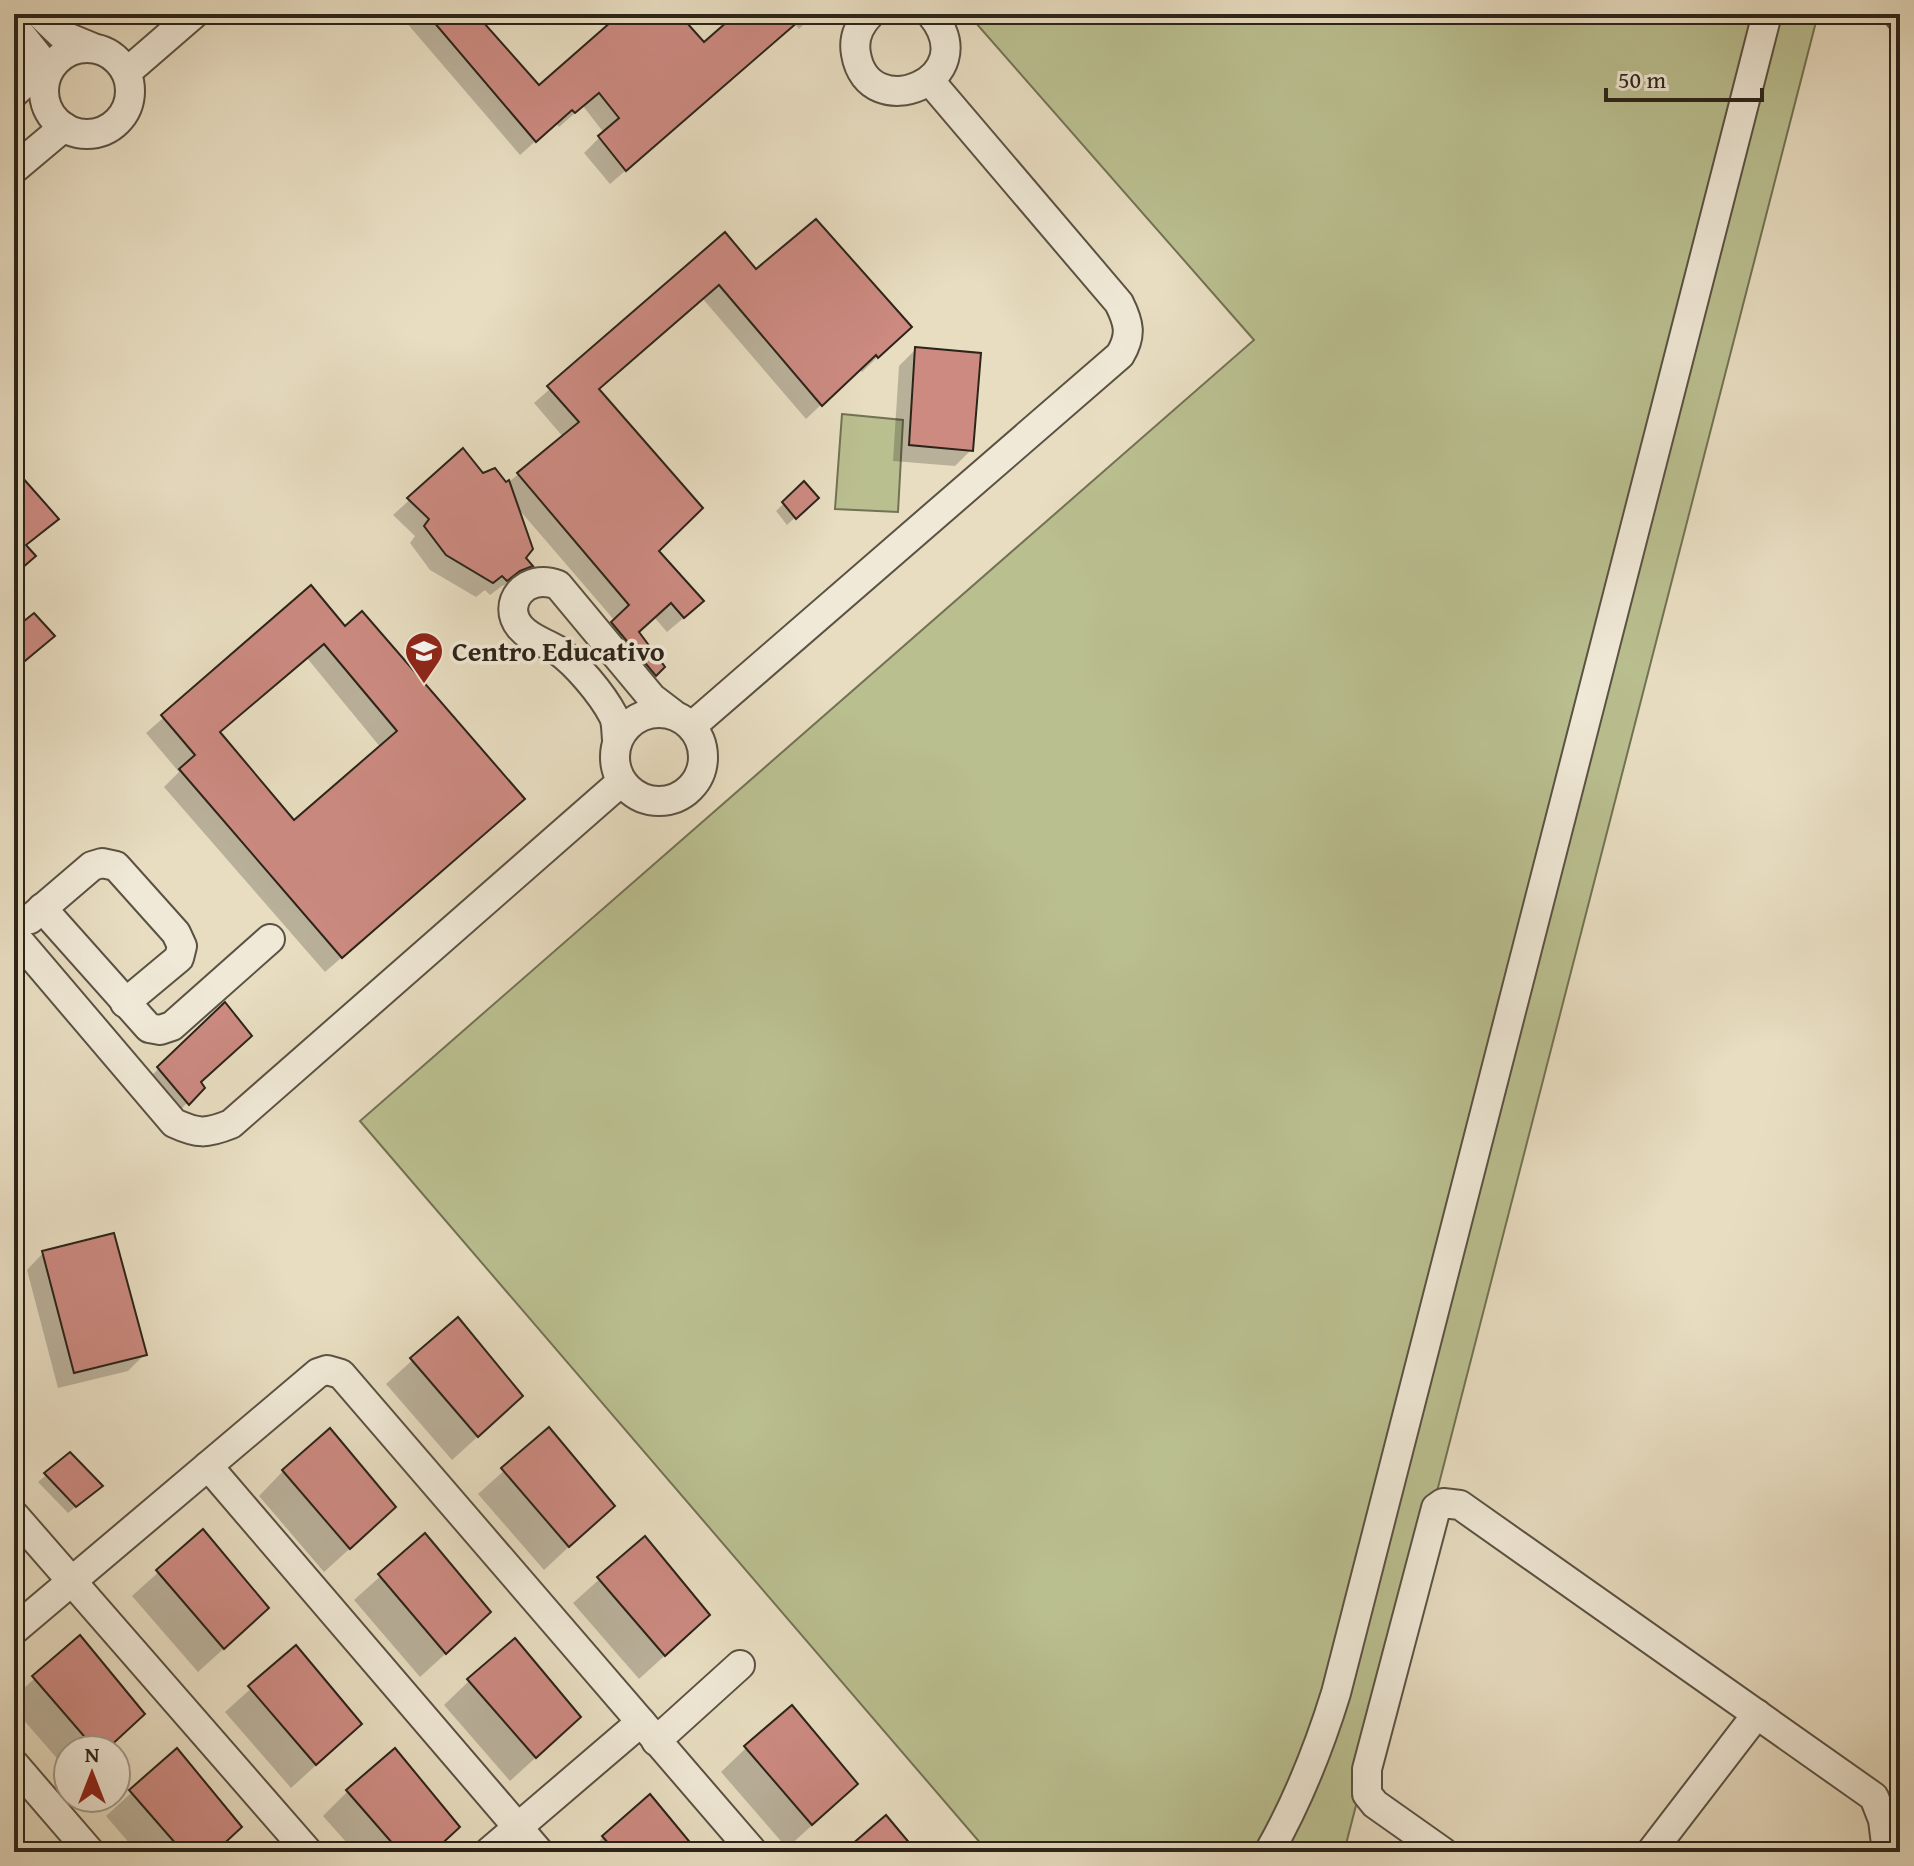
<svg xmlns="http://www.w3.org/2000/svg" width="1914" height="1866" font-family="'Gentium Book Plus',serif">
<rect width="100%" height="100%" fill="#e8ddc1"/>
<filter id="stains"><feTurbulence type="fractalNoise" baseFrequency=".0025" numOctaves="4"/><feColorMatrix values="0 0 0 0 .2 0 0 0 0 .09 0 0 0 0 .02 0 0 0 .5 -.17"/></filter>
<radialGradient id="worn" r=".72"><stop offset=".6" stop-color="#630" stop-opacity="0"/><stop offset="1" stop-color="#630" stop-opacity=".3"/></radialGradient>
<g fill="#babf90" stroke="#727254" stroke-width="2">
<polygon points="968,14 1818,14 1344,1852 988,1852 360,1121 1254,340"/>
<polygon points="842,414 903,420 898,512 835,509"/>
</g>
<g fill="#0003" fill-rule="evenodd">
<polygon points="399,14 474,14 539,88 623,14 677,14 704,45 739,14 815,14 799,29 796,25 771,45 610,184 584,153 604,133 583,106 559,127 556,123 520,155"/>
<polygon points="725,235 756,272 909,327 862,372 859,369 806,419 703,299 597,390 656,551 686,616 667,632 654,617 637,632 663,666 639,690 597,639 615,621 516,506 524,558 531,566 516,581 502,586 490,595 485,590 476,597 430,570 410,543 415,536 393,515 463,451 482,475 505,485 564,438 534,403"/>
<polygon points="916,349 971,450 955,466 893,461 899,366"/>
<polygon points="804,484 816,498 787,525 776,511"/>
<path d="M311 588 506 815 325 972 164 787 179 772 146 733ZM307 658 381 748 294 823 218 733Z"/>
<polygon points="225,1005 198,1083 203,1087 180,1110 151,1076"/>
<polygon points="43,1253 144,1355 128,1371 58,1388 27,1270"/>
<polygon points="457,1320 496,1420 452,1460 386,1384"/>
<polygon points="549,1430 587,1530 544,1570 478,1494"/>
<polygon points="70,1455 93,1493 68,1513 38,1482"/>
<polygon points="283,1471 368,1532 324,1572 259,1496"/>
<polygon points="203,1532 242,1632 198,1672 132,1596"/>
<polygon points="425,1536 464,1637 420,1677 354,1600"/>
<polygon points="644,1539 683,1639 639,1679 573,1603"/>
<polygon points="80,1638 106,1750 68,1750 68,1771 14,1709 14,1697"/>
<polygon points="296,1648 335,1748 291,1788 225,1712"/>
<polygon points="469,1681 554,1741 510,1781 444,1705"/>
<polygon points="746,1748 831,1808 787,1848 721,1772"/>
<polygon points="177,1751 215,1852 137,1852 106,1816"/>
<polygon points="348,1791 432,1852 355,1852 323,1816"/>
<polygon points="603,1837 696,1852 589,1852"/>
</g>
<g fill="#cc8a81" stroke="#2b2419" stroke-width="2" fill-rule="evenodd">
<polygon points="427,14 476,14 539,85 620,14 679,14 704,42 736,14 807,14 626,171 598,136 619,118 599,93 575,113 572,110 536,142"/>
<polygon points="816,219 912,327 878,358 876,355 822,406 719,285 599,389 703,508 659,551 704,601 684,618 671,603 639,632 665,667 656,676 611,622 629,605 517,473 579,422 547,386 725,232 756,269"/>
<polygon points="915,347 981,353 973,451 909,445"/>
<polygon points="463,448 483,473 495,468 506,482 509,480 533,549 526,558 533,566 520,571 507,581 502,576 493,583 446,555 424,526 429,519 407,498"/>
<polygon points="14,468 59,519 26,545 36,556 14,575"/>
<polygon points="804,481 819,498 796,519 782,502"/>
<path d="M311 585 345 626 362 611 525 799 342 958 179 769 195 755 161 715ZM324 644 397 731 294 820 220 732Z"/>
<polygon points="34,613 55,636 14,670 14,629"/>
<polygon points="225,1002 252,1036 201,1082 205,1088 189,1105 157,1067"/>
<polygon points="114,1233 147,1355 74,1373 42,1251"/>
<polygon points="458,1317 523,1396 478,1437 410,1358"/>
<polygon points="549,1427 615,1506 569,1547 501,1468"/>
<polygon points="330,1428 396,1507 350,1549 282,1470"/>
<polygon points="70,1452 103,1486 76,1507 44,1473"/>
<polygon points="203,1529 269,1608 224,1649 156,1570"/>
<polygon points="425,1533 491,1612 446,1654 378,1574"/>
<polygon points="645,1536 710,1615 665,1656 597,1577"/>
<polygon points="80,1635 145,1714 106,1750 96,1750 32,1676"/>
<polygon points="515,1638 581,1717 536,1758 467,1679"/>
<polygon points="296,1645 362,1724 316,1765 248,1686"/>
<polygon points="792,1705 858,1784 812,1825 744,1746"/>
<polygon points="177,1748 242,1827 215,1852 183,1852 129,1790"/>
<polygon points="395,1748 460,1827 433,1852 400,1852 346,1790"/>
<polygon points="650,1794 698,1852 616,1852 602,1836"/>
<polygon points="886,1815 917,1852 843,1852"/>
</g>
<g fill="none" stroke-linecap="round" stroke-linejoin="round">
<defs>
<g id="minor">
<polyline points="40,14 62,35 91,47"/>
<path d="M870 14C859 25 853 38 856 54 868 127 986 80 931 14"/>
<polyline points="1898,14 1900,17"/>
<polyline points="14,26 38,56 44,87"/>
<circle cx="87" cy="91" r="43"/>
<polyline points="127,72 194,14"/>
<polyline points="14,93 42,67"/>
<polyline points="14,169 64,127"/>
<circle cx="659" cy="757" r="44"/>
<path d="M692 726 1120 355C1132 335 1129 323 1119 303L930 81"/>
<path d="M617 739C616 732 617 722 613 715 602 694 576 663 557 650 544 642 530 639 520 627 501 604 525 572 558 585L652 698 673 714"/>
<polyline points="42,908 149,1028 160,1030 172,1026 270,939"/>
<polyline points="30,919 92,866 102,863 116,866 176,933 182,946 179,958 125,1003"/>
<path d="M14 935 174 1123C198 1134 206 1134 231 1124L621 782"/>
<polyline points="208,1466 539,1852"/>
<polyline points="14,1515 308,1852"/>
<polyline points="14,1630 318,1373 327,1370 341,1374 753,1852"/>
<polyline points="656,1741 740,1665"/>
<polyline points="14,1764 90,1852"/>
<polyline points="489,1852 641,1722"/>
<path d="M1269 1852C1298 1801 1319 1748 1336 1693L1767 14"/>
<polyline points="1443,1852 1375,1804 1367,1794 1367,1769 1436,1508 1443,1503 1460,1505 1874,1797 1883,1820 1887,1852"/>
<polyline points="1651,1852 1757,1714"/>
</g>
</defs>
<use href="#minor" stroke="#5a5243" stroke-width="32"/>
<use href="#minor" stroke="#f0e9d7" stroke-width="28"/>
</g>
<defs>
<symbol id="university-pin" viewBox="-11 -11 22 30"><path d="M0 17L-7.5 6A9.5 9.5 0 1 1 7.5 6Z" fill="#8f2418" stroke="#f0e9d7"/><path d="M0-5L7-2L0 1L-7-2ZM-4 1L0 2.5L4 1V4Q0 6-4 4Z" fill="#fff"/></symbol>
</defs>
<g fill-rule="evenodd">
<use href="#university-pin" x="402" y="629" width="44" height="60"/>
</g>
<g text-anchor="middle" stroke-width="7" stroke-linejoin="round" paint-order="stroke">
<g font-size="28" font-weight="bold" fill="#2b2419" stroke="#f0e9d7" text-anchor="start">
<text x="452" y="661">Centro Educativo</text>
</g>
</g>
<rect width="1914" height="1866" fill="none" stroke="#e8ddc1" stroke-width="48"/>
<rect x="16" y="16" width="1882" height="1834" fill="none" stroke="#2b2419" stroke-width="4"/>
<rect x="24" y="24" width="1866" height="1818" fill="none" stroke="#2b2419" stroke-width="2"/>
<g transform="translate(92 1774)"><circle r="38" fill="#f0e9d7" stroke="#a19a8b" stroke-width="2"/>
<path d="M0-6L14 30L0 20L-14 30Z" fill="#8f2418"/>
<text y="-12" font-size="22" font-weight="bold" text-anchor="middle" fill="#2b2419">N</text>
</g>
<path d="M1606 88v12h156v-12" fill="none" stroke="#2b2419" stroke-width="4"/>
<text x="1618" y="88" font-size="24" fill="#2b2419" stroke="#f0e9d7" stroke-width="6" paint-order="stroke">50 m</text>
<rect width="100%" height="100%" filter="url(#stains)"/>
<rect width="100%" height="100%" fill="url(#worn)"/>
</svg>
